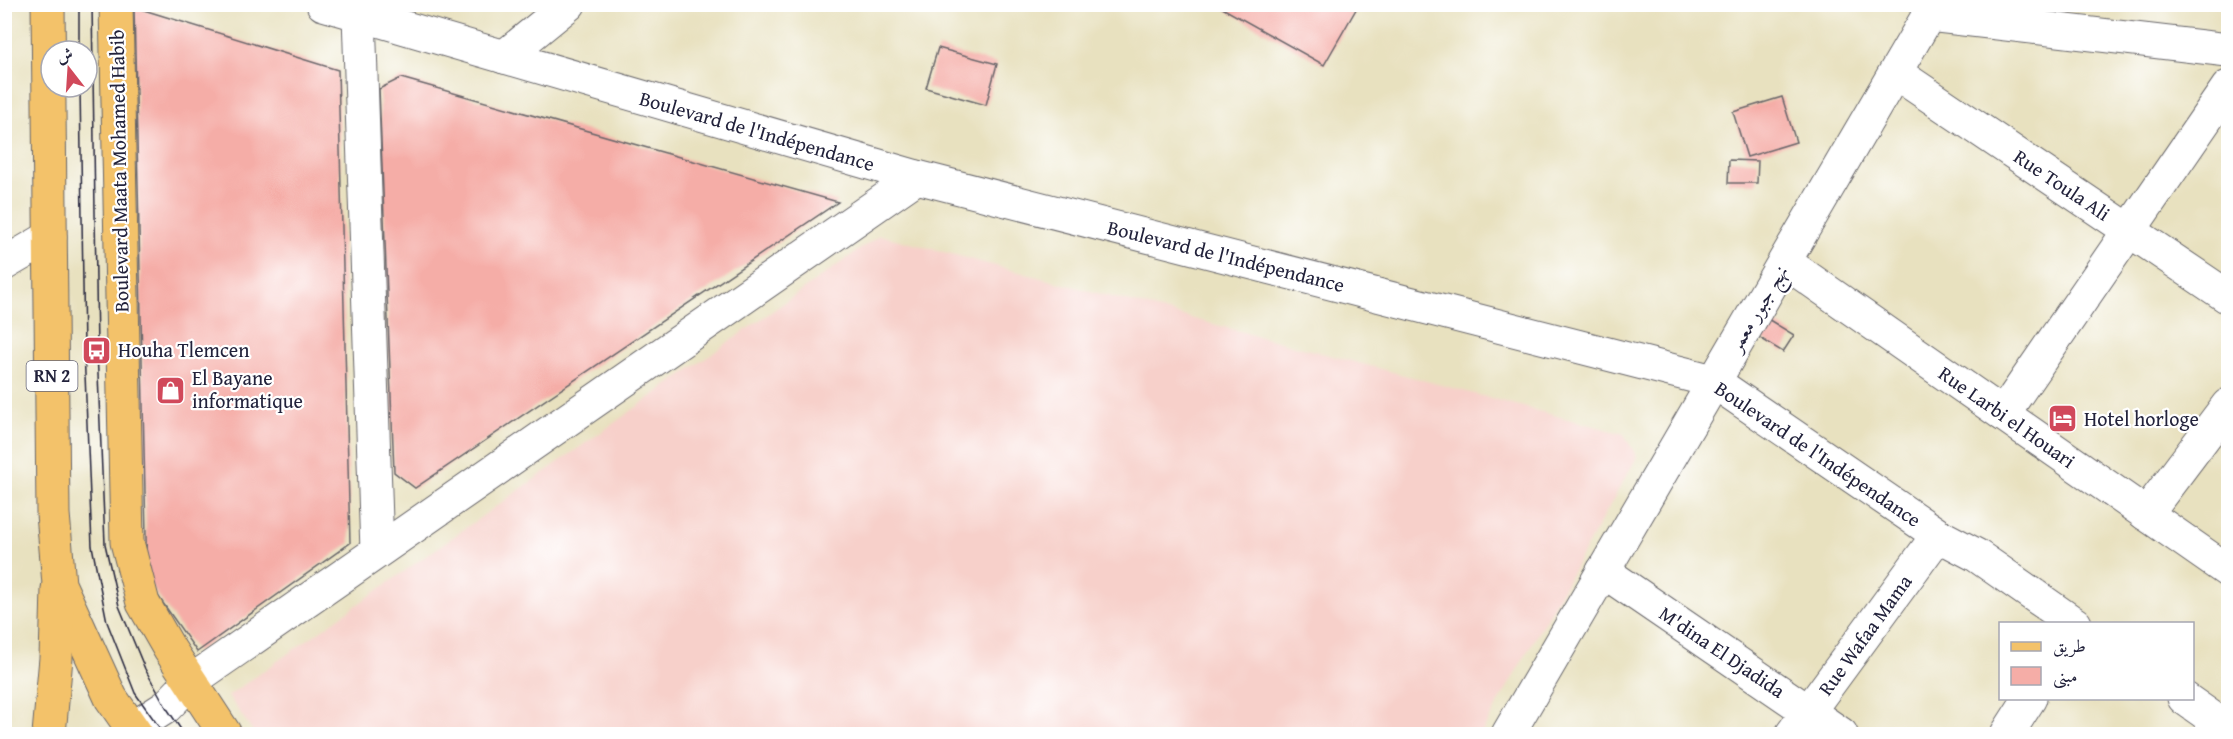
<svg xmlns="http://www.w3.org/2000/svg" width="2233" height="739" font-family="'Gentium Book Plus',Amiri,serif">
<rect width="100%" height="100%" fill="#fff"/>
<filter id="ink" filterUnits="userSpaceOnUse"><feTurbulence type="fractalNoise" baseFrequency=".0167" numOctaves="2"/><feDisplacementMap in="SourceGraphic" scale="12" xChannelSelector="R" yChannelSelector="G"/><feConvolveMatrix kernelMatrix="1 2 1 2 8 2 1 2 1" color-interpolation-filters="sRGB"/></filter>
<filter id="wash" filterUnits="userSpaceOnUse"><feTurbulence type="fractalNoise" baseFrequency=".008" numOctaves="4" result="noise"/><feDisplacementMap in="SourceGraphic" scale="24" xChannelSelector="R" yChannelSelector="G"/><feGaussianBlur stdDeviation="1.35" result="paint"/><feColorMatrix in="noise" values="0 0 0 0 0 0 0 0 0 0 0 0 0 0 0 0 0 1.4 0 .05"/><feComposite in="paint" operator="in"/></filter>
<g filter="url(#wash)">
<rect width="100%" height="100%" fill="#e8e1bf"/>
<polygon fill="#f7d0ca" points="880,235 1624,434 1637,457 1481,734 255,734 228,696"/>
<g id="blocks">
<g fill="#f5ada7">
<polygon points="1215,4 1359,4 1324,65"/>
<polygon points="134,7 338,70 350,543 197,652 147,580"/>
<polygon points="938,48 997,64 986,105 926,88"/>
<polygon points="401,78 838,202 415,488 394,472 379,89"/>
<polygon points="1782,97 1796,142 1747,157 1733,112"/>
<polygon points="1729,160 1758,161 1757,183 1728,183"/>
<polygon points="1766,318 1794,335 1783,352 1755,335"/>
</g>
</g>
</g>
<g filter="url(#ink)">
<use href="#blocks" fill-opacity="0" stroke="#676569" stroke-width="1.5"/>
<g fill="none" stroke-linecap="round" stroke-linejoin="round">
<defs>
<g id="minor">
<polyline points="323,4 917,177 1713,381 1938,535 1976,555 2075,624"/>
<polyline points="359,15 377,551"/>
<polyline points="1929,15 2228,50"/>
<polyline points="504,57 569,4"/>
<polyline points="1896,73 2228,297"/>
<polyline points="1785,262 2228,571"/>
<polyline points="4,264 50,237"/>
<polyline points="2003,414 2228,87"/>
<polyline points="2146,514 2228,405"/>
<polyline points="1603,571 1841,734"/>
<polyline points="2184,698 2228,729"/>
<polyline points="132,729 166,707 190,682 917,177"/>
<polyline points="1508,734 1935,4"/>
<polyline points="1792,734 1938,535"/>
<polyline points="2007,734 2030,698"/>
</g>
<g id="major">
<polyline points="48,4 53,514 59,584 111,698 136,734"/>
<polyline points="116,4 127,542 143,603 170,650 225,734"/>
<polyline points="49,734 56,658 58,589"/>
</g>
</defs>
<use href="#minor" stroke="#676569" stroke-width="35"/>
<use href="#major" stroke="#676569" stroke-width="35"/>
<use href="#minor" stroke="#fff" stroke-width="33"/>
<use href="#major" stroke="#f3c26a" stroke-width="33"/>
<g stroke="#22223b" stroke-width="1.5">
<polyline points="79,4 79,51"/>
<polyline points="92,4 97,350 105,544 119,606 145,669 166,707 184,734"/>
<polyline points="80,87 84,350 92,546 107,622 135,693 164,734"/>
</g>
</g>
</g>
<defs>
<symbol id="bus-square" viewBox="-11 -11 22 22"><rect x="-9" y="-9" width="18" height="18" rx="4" fill="#d1495b" stroke="#fff"/><path d="M-5-6H5V4H4V6H2V4H-2V6H-4V4H-5ZM-3.5-4V0h7V-4ZM-3.5 1.2v1.5H-2V1.2ZM2 1.2v1.5H3.5V1.2Z" fill="#fff"/></symbol>
<symbol id="shop-square" viewBox="-11 -11 22 22"><rect x="-9" y="-9" width="18" height="18" rx="4" fill="#d1495b" stroke="#fff"/><path d="M-5-2.5h2.3a2.7 3.5 0 0 1 5.4 0H5L5.5 6h-11ZM-1.5-2.5h3a1.5 2.3 0 0 0-3 0Z" fill="#fff"/></symbol>
<symbol id="hotel-square" viewBox="-11 -11 22 22"><rect x="-9" y="-9" width="18" height="18" rx="4" fill="#d1495b" stroke="#fff"/><path d="M-6-4.5h1.5V1H6V5H4.5V3h-9V5H-6ZM-4 0a1.8 1.8 0 1 1 3.6 0ZM.5 0V-2.5h3Q6-2.5 6 0Z" fill="#fff"/></symbol>
</defs>
<g fill-rule="evenodd">
<use href="#bus-square" x="80" y="334" width="33" height="33"/>
<use href="#shop-square" x="154" y="374" width="33" height="33"/>
<use href="#hotel-square" x="2046" y="402" width="33" height="33"/>
</g>
<g text-anchor="middle" stroke-width="4.5" stroke-linejoin="round" paint-order="stroke">
<rect fill="#fff" stroke="#646476" stroke-width="1.5" x="26.5" y="361" width="51" height="30" rx="4.5"/>
<g font-size="18" font-weight="bold" fill="#22223b">
<text x="52" y="382">RN 2</text>
</g>
<g font-size="20" fill="#22223b" stroke="#fff">
<text transform="translate(757 131) rotate(16)" y="7">Boulevard de l'Indépendance</text>
<text transform="translate(119 171) rotate(-91)" y="7">Boulevard Maata Mohamed Habib</text>
<text transform="translate(2062 185) rotate(34)" y="7">Rue Toula Ali</text>
<text transform="translate(1226 256) rotate(14)" y="7">Boulevard de l'Indépendance</text>
<text transform="translate(1758 308) rotate(-59)" y="7">نهج جبور معمر</text>
<text transform="translate(2007 417) rotate(35)" y="7">Rue Larbi el Houari</text>
<text transform="translate(1818 454) rotate(34)" y="7">Boulevard de l'Indépendance</text>
<text transform="translate(1865 635) rotate(-54)" y="7">Rue Wafaa Mama</text>
<text transform="translate(1722 652) rotate(34)" y="7">M'dina El Djadida</text>
</g>
<g font-size="20" fill="#22223b" stroke="#fff" text-anchor="start">
<text x="118" y="357">Houha Tlemcen</text>
<text x="192" y="385">El Bayane<tspan x="192" dy="23">informatique</tspan></text>
<text x="2084" y="426">Hotel horloge</text>
</g>
</g>
<rect width="2233" height="739" fill="none" stroke="#fff" stroke-width="24"/>
<rect x="1999" y="622" width="195" height="78" fill="#ffffff" stroke="#a7a7b1" stroke-width="1.5"/>
<rect x="2011" y="642" width="30" height="9" fill="#f3c26a" stroke="#a7a7b1" stroke-width="1.5"/>
<text x="2053" y="652" font-size="18" fill="#22223b">طريق</text>
<rect x="2011" y="667" width="30" height="18" fill="#f5ada7" stroke="#a7a7b1" stroke-width="1.5"/>
<text x="2053" y="682" font-size="18" fill="#22223b">مبنى</text>
<g transform="translate(69 69) rotate(343)"><circle r="28" fill="#ffffff" stroke="#a7a7b1" stroke-width="1.5"/>
<path d="M0-4.5L10 22L0 15L-10 22Z" fill="#d1495b"/>
<text y="-9" font-size="16" font-weight="bold" text-anchor="middle" fill="#22223b">ش</text>
</g>
</svg>
